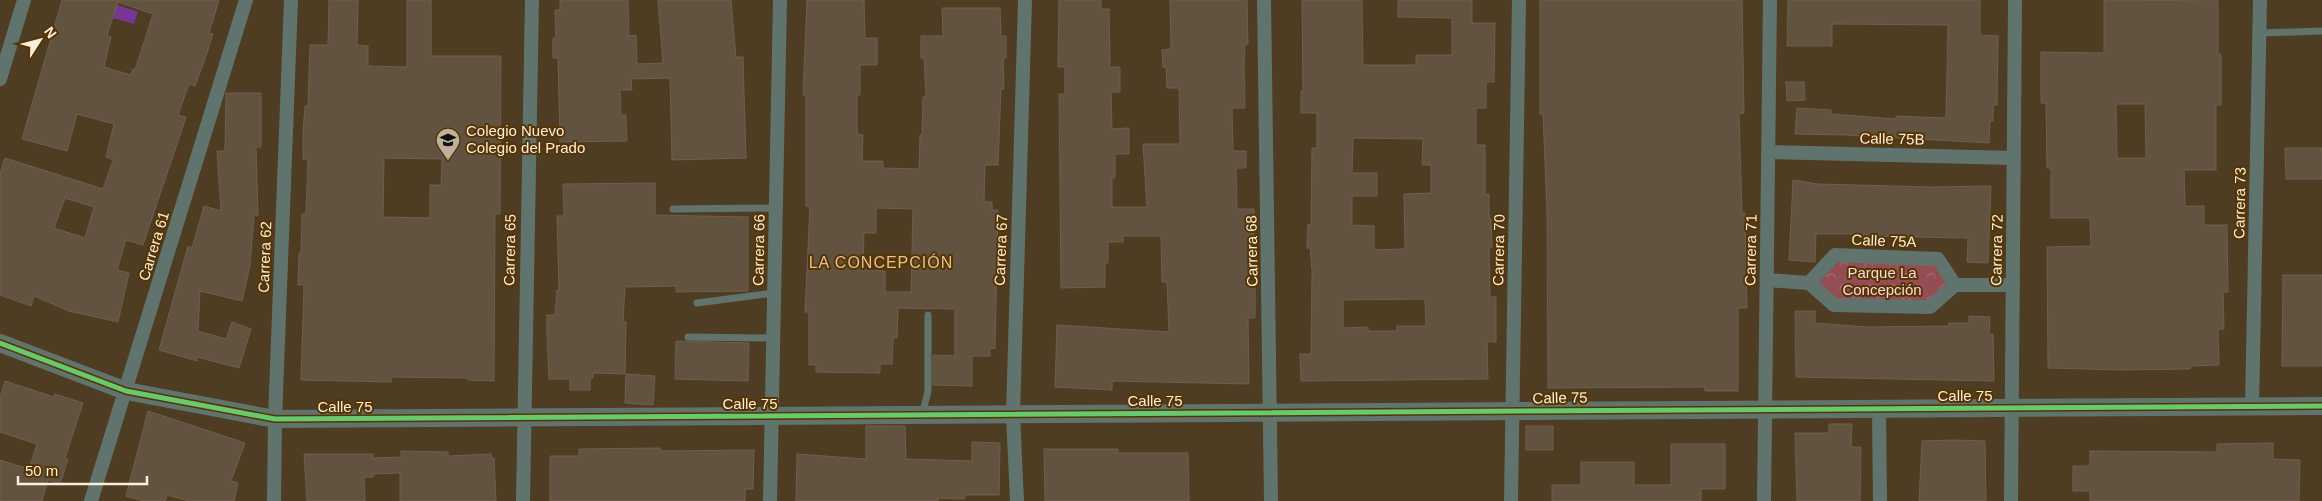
<svg xmlns="http://www.w3.org/2000/svg" width="2322" height="501" font-family="Helvetica,sans-serif">
<defs>
<pattern id="park-crowns" width="20" height="18" patternUnits="userSpaceOnUse" patternTransform="scale(1.25)"><rect width="20" height="18" fill="#954d54"/><path d="M2 6a3 3 0 1 1 6 0M12 15a3 3 0 1 1 6 0" fill="none" stroke="#a5676c"/></pattern>
</defs>
<rect width="100%" height="100%" fill="#4e3c23"/>
<polygon fill="url(#park-crowns)" points="1837,260 1936,262 1950,285 1928,303 1836,302 1815,282"/>
<polygon fill="#773794" points="117,5 138,12 134,24 113,18"/>
<g fill="#625340" stroke="#6e604c" fill-rule="evenodd">
<path d="M62 0H219L209 33 213 34 205 59 195 86 189 84 178 115 186 117 143 245 126 240 117 270 129 273 118 322 69 311 34 296 31 306 0 295V173L5 158 103 189 113 160 106 157 114 124 77 114 67 151 22 139ZM118 2 153 14 135 70 133 69 131 75 104 67 111 37 107 35ZM65 198 94 207 85 238 54 228Z"/>
<path d="M329 0H358L357 45 368 46V66L407 67V0H431V56H501L500 214H495L494 381 468 380V378L391 377V382L301 380 304 285H298L299 253H301L302 214H306L308 159H303V132L305 106H308L310 45H328ZM384 158 442 159 441 185H430V218L383 217Z"/>
<polygon points="560,0 628,0 629,36 636,35 637,64 663,63 658,0 731,0 736,57 743,57 746,158 672,160 670,78 631,79 632,90 620,90 621,115 626,115 627,141 560,142 558,58 553,58 553,38 556,38 555,10 560,10"/>
<path d="M807 0H864L865 38H877V65H860V95H857V134L863 135 862 161H883V168L919 169 920 135H922L923 97H926L924 58H921V36H943L942 8H1000L1001 36H1006V58H1003L1004 89H1001L998 165H985L984 202H992V210H998L995 349 990 348V356H972V386L933 385V355L955 356V309L898 308 897 338H893L892 364H880V373L816 372V365H809V312H805L810 206H806V95H803ZM876 208 913 209 911 292H885V271L863 270 864 233H876Z"/>
<polygon points="1059,0 1101,0 1101,9 1109,9 1110,67 1120,67 1120,92 1111,92 1112,129 1129,128 1129,154 1115,154 1115,178 1112,178 1112,207 1147,207 1143,144 1180,144 1179,88 1167,88 1166,67 1163,67 1162,50 1171,49 1170,0 1247,0 1248,44 1245,44 1244,65 1245,108 1232,108 1233,151 1246,151 1246,168 1236,168 1237,209 1254,209 1254,237 1248,237 1250,286 1255,286 1255,318 1248,318 1249,384 1112,381 1112,390 1055,387 1057,325 1169,332 1167,282 1162,282 1161,236 1123,236 1123,242 1108,242 1108,263 1105,263 1105,287 1061,288 1059,94 1065,94 1065,67 1058,67"/>
<path d="M1302 0H1362L1363 65H1416V55H1452V18L1398 17V0H1472V23H1495L1494 82H1486V108H1476V145H1485V194H1489V219H1491L1492 247H1489L1490 297H1496V342H1487L1488 379 1301 381 1300 354H1311L1312 271 1310 248H1307L1308 224 1311 225 1312 148H1317V113H1301V91H1303ZM1353 138 1423 139 1422 165H1431V193L1404 194 1405 249 1374 250V226L1352 225V196H1377V173H1352ZM1425 299 1426 326H1397V331H1368V327L1343 328V300Z"/>
<polygon points="1540,0 1742,0 1744,113 1739,114 1742,213 1745,213 1747,308 1738,308 1738,391 1705,391 1705,387 1548,388 1547,211 1543,114 1540,114"/>
<polygon points="1788,0 1980,0 1980,35 1998,36 1997,105 1993,105 1993,121 1990,121 1989,143 1846,135 1795,134 1797,108 1831,110 1831,114 1896,119 1896,116 1946,118 1948,25 1832,24 1832,46 1787,46"/>
<path d="M2104 0 2218 1V54H2221V105H2216V170H2184L2185 206H2204V225H2227L2228 292H2223L2224 329H2218L2219 365 2190 366V369L2121 370 2048 368 2047 247 2091 246 2090 218H2051V168H2047L2046 103H2041V52L2104 53ZM2116 104H2145L2146 158H2117Z"/>
<polygon points="1786,82 1804,82 1805,100 1787,101"/>
<polygon points="226,93 261,93 261,147 256,147 258,216 254,215 250,266 242,301 200,291 198,331 226,339 232,322 251,329 239,368 197,357 197,361 159,350 188,246 192,248 204,206 221,211 217,151 225,151"/>
<polygon points="2285,148 2322,148 2322,179 2286,179"/>
<polygon points="1793,180 1818,184 1931,187 1991,186 1988,263 1967,262 1968,238 1856,236 1856,234 1816,234 1815,262 1789,260"/>
<polygon points="655,183 655,215 748,217 748,291 676,292 676,286 625,287 623,322 626,322 625,374 593,373 593,378 590,378 590,390 570,390 570,379 549,379 547,335 547,315 555,315 557,290 559,290 557,216 564,216 563,184"/>
<polygon points="2283,275 2322,275 2322,366 2282,366"/>
<polygon points="1795,311 1815,311 1815,323 1867,327 1949,326 1949,323 1969,323 1969,316 1990,317 1989,334 1993,334 1994,381 1796,377"/>
<polygon points="676,341 749,343 748,381 675,379"/>
<polygon points="626,374 655,376 653,405 625,403"/>
<polygon points="5,381 54,397 55,394 83,403 65,458 68,459 60,484 48,480 42,501 0,501 0,460 29,469 37,444 0,432 0,397"/>
<polygon points="148,411 245,443 231,481 238,483 234,501 189,501 167,495 165,501 144,501 126,496"/>
<polygon points="1829,424 1852,424 1851,447 1861,447 1860,501 1797,501 1795,433 1829,433"/>
<polygon points="866,426 905,426 906,459 972,461 972,442 1000,443 999,495 965,495 964,499 938,498 938,501 796,501 797,454 866,459"/>
<rect x="1526" y="426" width="27" height="24"/>
<polygon points="1954,440 1985,441 1986,501 1919,501 1922,441"/>
<polygon points="2273,443 2273,459 2300,460 2299,501 2090,501 2090,491 2073,491 2073,466 2090,466 2090,451 2217,452 2217,444"/>
<polygon points="1671,444 1725,444 1725,489 1701,489 1701,501 1552,501 1552,485 1581,485 1581,462 1634,462 1634,485 1671,485"/>
<polygon points="660,448 660,451 754,450 753,489 745,489 745,501 550,501 550,456 579,456 579,449"/>
<polygon points="1044,449 1118,449 1118,453 1188,453 1189,501 1045,501"/>
<polygon points="401,451 448,452 448,456 491,454 492,458 494,458 496,501 400,501 400,473 373,474 373,477 364,477 365,501 307,501 304,454 373,454 373,458 401,457"/>
</g>
<g fill="none" stroke-linecap="round" stroke-linejoin="round">
<g stroke="#60746d" stroke-width="7">
<polyline points="2260,33 2322,31"/>
<polyline points="673,209 776,208"/>
<polyline points="697,303 774,293"/>
<polyline points="688,337 773,338"/>
<polyline points="922,415 928,391 928,315"/>
</g>
<g stroke="#60746d" stroke-width="14">
<polyline points="1264,0 1271,501"/>
<polyline points="0,79 24,0"/>
<polyline points="1769,152 2014,158"/>
<polyline points="1767,280 1809,283 1834,305 1930,307 1955,285 2013,285"/>
<polyline points="1809,283 1835,255 1938,259 1955,285"/>
<polyline points="2252,407 2260,0"/>
<polyline points="1879,409 1880,501"/>
<polyline points="91,501 246,0"/>
<polyline points="274,501 275,419 291,0"/>
<polyline points="523,501 532,0"/>
<polyline points="770,501 780,0"/>
<polyline points="1017,501 1013,415 1025,0"/>
<polyline points="1511,501 1519,0"/>
<polyline points="1764,501 1770,0"/>
<polyline points="2011,501 2015,0"/>
</g>
<polyline stroke="#60746d" stroke-width="18" points="0,343 126,391 275,419 2322,406"/>
<defs>
<polyline id="cycleway" points="0,343 126,391 275,419 2322,406"/>
</defs>
<use href="#cycleway" stroke="#553503" stroke-width="8"/>
<use href="#cycleway" stroke="#67ca6e" stroke-width="5"/>
</g>
<defs>
<symbol id="school-pin" viewBox="-11 -11 22 30"><path d="M0 17L-7.5 6A9.5 9.5 0 1 1 7.5 6Z" fill="#c0b09b" stroke="#553503"/><path d="M0-5L7-2L0 1L-7-2ZM-4 1L0 2.5L4 1V4Q0 6-4 4Z" fill="#111"/></symbol>
</defs>
<g fill-rule="evenodd">
<use href="#school-pin" x="434" y="126" width="28" height="38"/>
</g>
<g text-anchor="middle" stroke-width="4" stroke-linejoin="round" paint-order="stroke">
<g font-size="15" fill="#fdeedb" stroke="#553503" text-anchor="start">
<text x="466" y="136">Colegio Nuevo<tspan x="466" dy="17">Colegio del Prado</tspan></text>
</g>
<g font-size="15" fill="#fdeedb" stroke="#553503">
<text transform="translate(1892 139) rotate(1)" y="5">Calle 75B</text>
<text transform="translate(2240 203) rotate(-89)" y="5">Carrera 73</text>
<text transform="translate(1884 241) rotate(2)" y="5">Calle 75A</text>
<text transform="translate(154 246) rotate(-73)" y="5">Carrera 61</text>
<text transform="translate(510 250) rotate(-89)" y="5">Carrera 65</text>
<text transform="translate(759 250) rotate(-89)" y="5">Carrera 66</text>
<text transform="translate(1001 250) rotate(-88)" y="5">Carrera 67</text>
<text transform="translate(1499 250) rotate(-89)" y="5">Carrera 70</text>
<text transform="translate(1751 250) rotate(-89)" y="5">Carrera 71</text>
<text transform="translate(1997 250) rotate(-89)" y="5">Carrera 72</text>
<text transform="translate(1252 251) rotate(-91)" y="5">Carrera 68</text>
<text transform="translate(265 257) rotate(-88)" y="5">Carrera 62</text>
<text x="1965" y="401">Calle 75</text>
<text transform="translate(1560 398) rotate(-1)" y="5">Calle 75</text>
<text x="1155" y="406">Calle 75</text>
<text x="750" y="409">Calle 75</text>
<text x="345" y="412">Calle 75</text>
</g>
<g font-size="15" fill="#fbd8db" stroke="#553503">
<text x="1882" y="278">Parque La<tspan x="1882" dy="17">Concepción</tspan></text>
</g>
<g font-size="16" letter-spacing="1" fill="#e6c091" stroke="#553503">
<text x="881" y="268">LA CONCEPCIÓN</text>
</g>
</g>
<g transform="translate(40 40) rotate(54)" stroke="#553503" stroke-width="4" paint-order="stroke">
<path d="M0-4L9 19L0 12L-9 19Z" fill="#fdeedb"/>
<text y="-8" font-size="14" font-weight="bold" text-anchor="middle" fill="#fdeedb">N</text>
</g>
<path d="M18 476v8h129v-8" fill="none" stroke="#fdeedb" stroke-width="2.5"/>
<text x="25" y="476" font-size="15" fill="#fdeedb" stroke="#553503" stroke-width="4" paint-order="stroke">50 m</text>
</svg>
